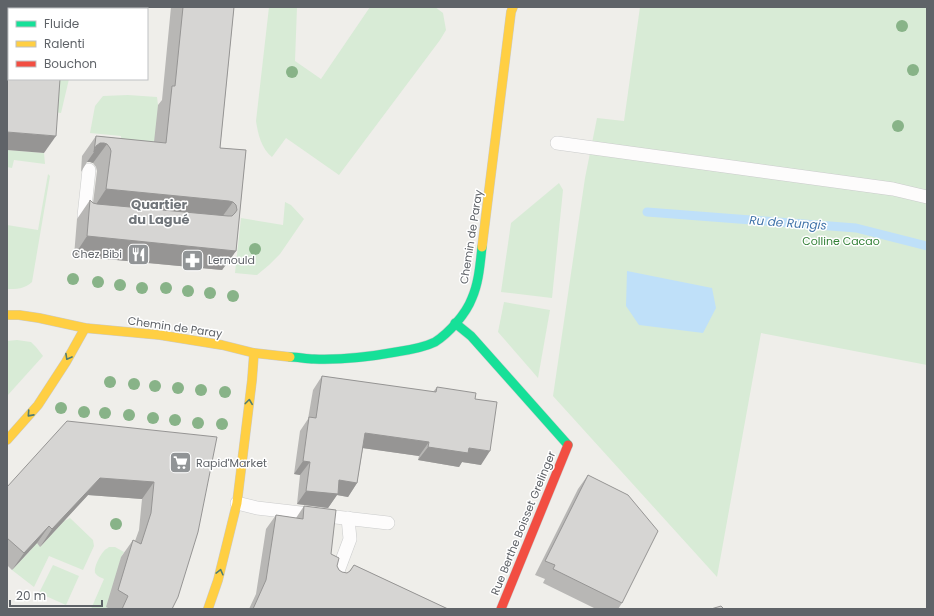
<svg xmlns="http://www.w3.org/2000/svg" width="934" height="616" font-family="Poppins,sans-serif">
<rect width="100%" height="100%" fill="#efeeea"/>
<g fill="#d8ebd6">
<polygon points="7,7 81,7 80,9 9,9 9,79 69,79 61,113 47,111 7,81"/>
<path d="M269 7H297L295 61 321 79 370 7H435L443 13 446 30 440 40 339 175 286 138 272 157C261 148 258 134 256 121Z"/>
<polygon points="640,7 927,7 927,365 761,333 717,577 553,396 585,178 597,118 624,121"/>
<polygon points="128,95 157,97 158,105 156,163 120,159 121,136 90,133 95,106 103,96"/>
<polygon points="7,150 44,153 45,164 14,160 12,168 7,167"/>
<path d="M48 174 50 176 32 282C25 289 16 289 7 289V225L38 230Z"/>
<polygon points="559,183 563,190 552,298 501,292 511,223"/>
<polygon points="285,202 291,205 304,219 280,254 269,265 257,275 235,273 241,218 283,225"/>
<polygon points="504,302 550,310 538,378 498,332"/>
<polygon points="17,340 31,342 36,347 43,356 7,396 7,341"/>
<polygon points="70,518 93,540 94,546 83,570 49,556 34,587 12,570 31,550 33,540 41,546 64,521"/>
<path d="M109 547H115L124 552 121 557 110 609H91L104 579C102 578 97 576 96 574 92 570 100 555 104 551 105 549 107 549 109 547Z"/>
<polygon points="53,565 79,576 66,605 39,593"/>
</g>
<polygon fill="#bfe0f9" points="627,271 712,288 716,308 703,333 639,325 626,306"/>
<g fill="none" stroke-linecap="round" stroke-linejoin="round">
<polyline stroke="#bfe0f9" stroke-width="9" points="647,212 856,228 927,246"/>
<defs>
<g id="lane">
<polyline points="557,143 893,189 927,197"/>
<polyline points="89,170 84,216 93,216"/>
<polyline points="237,503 257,508 388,523"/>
<polyline points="335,579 350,539 348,518"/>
</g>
<g id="fast">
<polyline points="455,323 471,336 568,445"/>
<path d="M290 357C298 357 306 359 314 359 342 360 369 357 396 352 409 350 423 348 435 342 449 333 466 314 472 298 479 282 480 264 482 247"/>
</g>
<g id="slow">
<polyline points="482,247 511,12 513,7"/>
<polyline points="7,315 19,315 39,318 85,328 160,335 222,345 254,353 290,357"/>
<polyline points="7,440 38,405 66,362 85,328"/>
<polyline points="208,609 218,580 237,503 252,380 254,353"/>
</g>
<polyline id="jam" points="501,609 568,445"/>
</defs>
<use href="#lane" stroke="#cbcccc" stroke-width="14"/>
<use href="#fast" stroke="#cacacb" stroke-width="10"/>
<use href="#slow" stroke="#cacacb" stroke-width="10"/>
<use href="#jam" stroke="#cacacb" stroke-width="10"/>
<use href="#lane" stroke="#fdfcfc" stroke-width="13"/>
<use href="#fast" stroke="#16e098" stroke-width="9"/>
<use href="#slow" stroke="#ffcf43" stroke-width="9"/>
<use href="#jam" stroke="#f24e42" stroke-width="9"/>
</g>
<g fill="#88b388">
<circle cx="902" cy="26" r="6"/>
<circle cx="913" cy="70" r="6"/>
<circle cx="292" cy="72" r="6"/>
<circle cx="898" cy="126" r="6"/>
<circle cx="255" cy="249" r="6"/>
<circle cx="73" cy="279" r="6"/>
<circle cx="98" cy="282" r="6"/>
<circle cx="120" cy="285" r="6"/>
<circle cx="142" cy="288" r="6"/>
<circle cx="166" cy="288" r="6"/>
<circle cx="188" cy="291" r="6"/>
<circle cx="210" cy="293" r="6"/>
<circle cx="233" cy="296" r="6"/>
<circle cx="110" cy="382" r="6"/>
<circle cx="134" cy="384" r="6"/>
<circle cx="155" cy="386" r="6"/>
<circle cx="178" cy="388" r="6"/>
<circle cx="201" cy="390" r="6"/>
<circle cx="225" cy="392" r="6"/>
<circle cx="61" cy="408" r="6"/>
<circle cx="84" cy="412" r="6"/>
<circle cx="105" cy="413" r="6"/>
<circle cx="129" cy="415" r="6"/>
<circle cx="153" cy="418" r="6"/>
<circle cx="175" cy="420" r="6"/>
<circle cx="198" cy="423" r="6"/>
<circle cx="222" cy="424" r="6"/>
<circle cx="116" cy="524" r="6"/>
</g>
<g fill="#b8b7b5">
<polygon points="171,7 234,7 220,148 246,150 236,251 222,270 74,256 77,219 90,200 93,203 97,171 96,167 93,163 90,162 87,162 81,172 82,156 96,136 154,142 158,105 162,100"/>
<polygon points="322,376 433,392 437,387 475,399 481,465 462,462 459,467 418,460 419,456 363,448 357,483 348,497 337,495 328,508 297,504 300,475 294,474 300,431 308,419 313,390"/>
<polygon points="217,437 172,609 110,609 106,607 121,557 133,540 135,541 139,530 142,499 88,495 40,547 37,543 12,570 7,565 7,487"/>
<polygon points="588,475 622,603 618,609 596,609 543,583 545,579 535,575 578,489"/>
<polygon points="304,506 339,570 342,572 347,573 349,572 354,565 448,609 249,609 256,594 266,529 276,515 296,518"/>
</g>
<g fill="#969594">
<polygon points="7,132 56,136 44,153 7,150"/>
<polygon points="100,143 104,143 107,144 93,163 90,162 87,162 94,152 96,146"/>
<polygon points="106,189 229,201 233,202 219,221 93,209"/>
<polygon points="87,236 236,251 222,270 74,256"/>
<polygon points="365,433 429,442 419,456 355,447"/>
<polygon points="428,447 469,448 490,451 481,465 462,462 459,467 418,460"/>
<polygon points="303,461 310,462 300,475 294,474"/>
<polygon points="100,478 154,482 142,499 88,495 40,547 52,529"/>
<polygon points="339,480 357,483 348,497 337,495 328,508 297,504 306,491"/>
<polygon points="49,526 37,543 12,570 24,553"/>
</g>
<g fill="#d6d5d3" stroke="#969594">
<polygon points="183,7 234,7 220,148 246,150 236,251 87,236 90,200 93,203 97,204 228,216 232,216 235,213 237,210 236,205 233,202 229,201 106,189 111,151 110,148 107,144 104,143 100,143 96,146 94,152 96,136 166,143 172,86 175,86"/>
<polygon points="7,63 9,63 9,79 60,79 56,136 7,132"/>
<polygon points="322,376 436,392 437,387 476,393 475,399 497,402 490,451 469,448 468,453 428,447 429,442 365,433 357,483 339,480 338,494 306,491 310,462 303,461 309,417 316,418"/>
<polygon points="67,421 217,437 198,532 178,597 172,609 122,609 128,596 118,590 133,540 141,544 151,513 154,482 100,478 52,529 49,526 24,553 7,538 7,487"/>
<polygon points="588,475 628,495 658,531 622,603 553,569 555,565 545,561"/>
<polygon points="304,506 336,510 331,554 339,558 337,566 339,570 342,572 347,573 350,571 354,565 448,609 253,609 266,580 276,515 303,519"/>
<polygon points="721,606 724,609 711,609"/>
</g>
<defs><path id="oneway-chevron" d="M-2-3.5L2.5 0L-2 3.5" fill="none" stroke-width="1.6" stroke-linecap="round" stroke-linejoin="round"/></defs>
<g stroke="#507c72">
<use href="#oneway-chevron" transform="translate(68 357) rotate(119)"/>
<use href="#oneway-chevron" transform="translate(249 402) rotate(-83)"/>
<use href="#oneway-chevron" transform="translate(30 414) rotate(132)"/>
<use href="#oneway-chevron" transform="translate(220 572) rotate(-76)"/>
</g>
<defs>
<symbol id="restaurant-square" viewBox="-11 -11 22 22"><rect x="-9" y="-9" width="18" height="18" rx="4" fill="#919496" stroke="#fff"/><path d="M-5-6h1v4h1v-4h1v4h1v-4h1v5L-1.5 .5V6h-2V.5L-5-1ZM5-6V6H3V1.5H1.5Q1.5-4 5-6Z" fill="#fff"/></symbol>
<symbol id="pharmacy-square" viewBox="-11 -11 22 22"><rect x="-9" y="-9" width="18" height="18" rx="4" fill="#919496" stroke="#fff"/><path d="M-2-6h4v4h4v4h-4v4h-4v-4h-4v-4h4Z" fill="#fff"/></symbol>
<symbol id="supermarket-square" viewBox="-11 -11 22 22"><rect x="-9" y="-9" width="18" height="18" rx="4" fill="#919496" stroke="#fff"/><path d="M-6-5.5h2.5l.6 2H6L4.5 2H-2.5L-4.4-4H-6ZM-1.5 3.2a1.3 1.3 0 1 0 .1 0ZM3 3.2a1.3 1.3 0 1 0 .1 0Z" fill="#fff"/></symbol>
</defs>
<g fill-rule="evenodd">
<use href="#restaurant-square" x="126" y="242" width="25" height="25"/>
<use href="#pharmacy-square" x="180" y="248" width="25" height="25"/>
<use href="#supermarket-square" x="168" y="450" width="25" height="25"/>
</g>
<g text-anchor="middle" stroke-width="3" stroke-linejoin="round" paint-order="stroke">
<g font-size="11" fill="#5f6368" stroke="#fff">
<text transform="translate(471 237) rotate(-81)" y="4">Chemin de Paray</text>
<text transform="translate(175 327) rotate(8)" y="4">Chemin de Paray</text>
<text transform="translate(523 523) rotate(-68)" y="4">Rue Berthe Boisset Grelinger</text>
</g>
<g font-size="11" fill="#348238" stroke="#fff">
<text x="841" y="245">Colline Cacao</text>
</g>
<g font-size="11" fill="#5f6368" stroke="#fff" text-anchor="start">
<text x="122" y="258" text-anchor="end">Chez Bibi</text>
<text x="208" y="264">Lernould</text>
<text x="196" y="467">Rapid'Market</text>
</g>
<g font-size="12" font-style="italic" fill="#4174aa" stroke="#fff">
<text transform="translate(788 223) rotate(4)" y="4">Ru de Rungis</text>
</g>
<g font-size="13" font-weight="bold" fill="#70757a" stroke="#fff">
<text x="159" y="209">Quartier<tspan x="159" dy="15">du Lagué</tspan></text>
</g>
</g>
<rect width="934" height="616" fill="none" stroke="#5f6368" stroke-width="16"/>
<rect x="8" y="8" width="140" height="72" fill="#ffffff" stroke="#bfc1c3"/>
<rect x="16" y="21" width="20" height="6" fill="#16e098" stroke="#bfc1c3"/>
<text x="44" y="28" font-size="12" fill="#5f6368">Fluide</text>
<rect x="16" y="41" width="20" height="6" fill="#ffcf43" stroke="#bfc1c3"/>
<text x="44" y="48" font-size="12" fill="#5f6368">Ralenti</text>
<rect x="16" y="61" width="20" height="6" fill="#f24e42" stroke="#bfc1c3"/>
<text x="44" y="68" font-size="12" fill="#5f6368">Bouchon</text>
<path d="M10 600v6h92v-6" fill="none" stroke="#5f6368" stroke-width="2"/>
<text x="16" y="600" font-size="12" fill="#5f6368" stroke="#ffffff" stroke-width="3" paint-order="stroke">20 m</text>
</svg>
